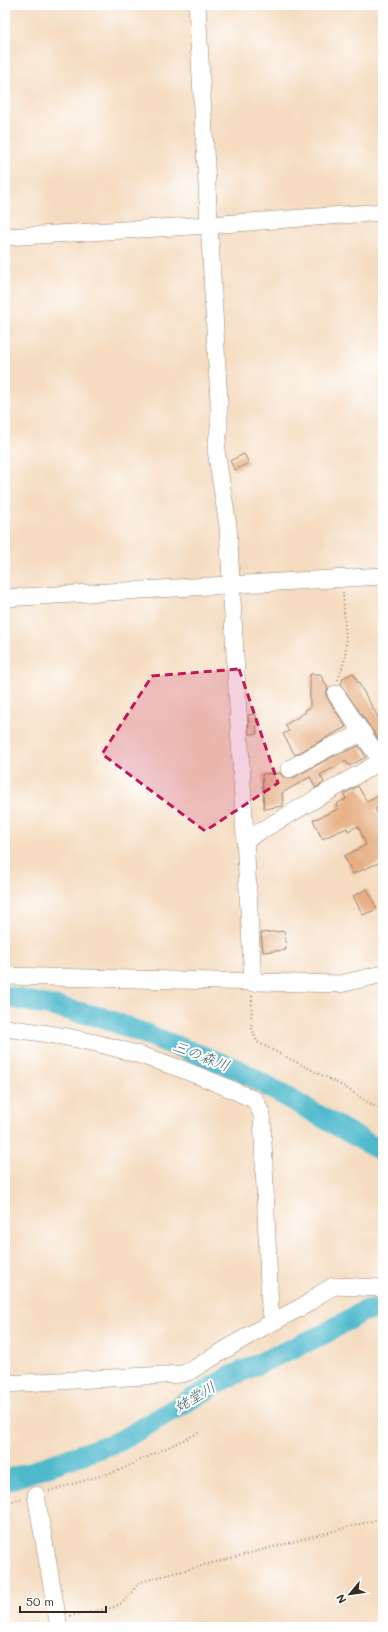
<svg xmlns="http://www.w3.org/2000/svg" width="388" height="1632" font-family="Mali,'Klee One',sans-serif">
<rect width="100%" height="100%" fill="#fff"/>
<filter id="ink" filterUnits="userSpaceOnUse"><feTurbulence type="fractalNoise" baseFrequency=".025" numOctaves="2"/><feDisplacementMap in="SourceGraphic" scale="8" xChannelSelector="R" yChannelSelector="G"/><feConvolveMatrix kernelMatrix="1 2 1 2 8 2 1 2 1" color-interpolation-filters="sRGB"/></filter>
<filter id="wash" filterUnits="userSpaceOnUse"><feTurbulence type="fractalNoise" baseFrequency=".012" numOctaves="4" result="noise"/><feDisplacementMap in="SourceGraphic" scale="16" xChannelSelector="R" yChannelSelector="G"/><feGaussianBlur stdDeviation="0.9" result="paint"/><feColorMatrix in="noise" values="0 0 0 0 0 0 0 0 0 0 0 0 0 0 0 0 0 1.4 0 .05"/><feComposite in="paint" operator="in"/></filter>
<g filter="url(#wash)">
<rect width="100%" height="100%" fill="#f5dcc0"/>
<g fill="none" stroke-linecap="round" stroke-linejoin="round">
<g stroke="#50b9cc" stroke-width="21">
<polyline points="5,996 101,1017 239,1070 383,1152"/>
<polyline points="5,1481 120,1441 227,1378 324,1334 364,1311 383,1309"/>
</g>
</g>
<g id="blocks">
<g fill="#e6af83">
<polygon points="244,454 249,463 235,470 230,461"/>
<polygon points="353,673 379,719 383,717 383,746 341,685 343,678"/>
<polygon points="310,674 320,674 328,688 326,694 328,699 346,727 295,755 283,734 289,731 285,725 306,712 305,710 310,708"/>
<polygon points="256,714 257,734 249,734 248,715"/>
<polygon points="359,746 366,757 349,766 346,761 320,775 324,782 316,788 310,777 282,793 283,806 264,809 262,774 280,773 284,778 293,778 334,756"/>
<polygon points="358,786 367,802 383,793 383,805 375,809 383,824 383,861 353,874 344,856 366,845 358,826 348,831 347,828 322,839 313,820 338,809 336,804 346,799 344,794"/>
<polygon points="367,889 377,909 363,915 353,896"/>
<polygon points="284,931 286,950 263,952 261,933"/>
</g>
</g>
</g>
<g filter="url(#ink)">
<use href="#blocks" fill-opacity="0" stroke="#98836f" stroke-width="1"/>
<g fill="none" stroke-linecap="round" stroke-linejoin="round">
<defs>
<g id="minor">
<polyline points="197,5 219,402 219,428 216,450 228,526 253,983"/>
<polyline points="5,237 209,225 383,212"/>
<polyline points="5,598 383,576"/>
<polyline points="336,694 383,764"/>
<polyline points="289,769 330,747 363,733"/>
<polyline points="245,840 383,760"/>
<polyline points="5,976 340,984 383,974"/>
<path d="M5 1028C29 1031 53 1034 77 1039 138 1051 199 1074 255 1100L262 1115 270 1310 275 1321"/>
<polyline points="5,1384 182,1374 190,1371 256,1331 307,1304 320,1294 334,1286 383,1288"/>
<polyline points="36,1495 59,1627"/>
</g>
</defs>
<use href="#minor" stroke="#98836f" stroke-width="18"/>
<g stroke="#98836f" stroke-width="2" stroke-dasharray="1 3" stroke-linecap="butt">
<polyline points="338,680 345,659 346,644 343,592"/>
<polyline points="252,996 251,1026 257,1042 343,1086 383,1112"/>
<polyline points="49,1491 120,1470 200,1432"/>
<polyline points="5,1503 23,1498"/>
<polyline points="70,1616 112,1608 122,1603 140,1582 383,1518"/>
</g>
<use href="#minor" stroke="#fff" stroke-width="17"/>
</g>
</g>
<path fill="#c2185b" fill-opacity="0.2" stroke="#c2185b" stroke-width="3" stroke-dasharray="8 5" stroke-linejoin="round" d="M239 669 278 783 205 831 102 754 152 676Z"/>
<g text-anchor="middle" stroke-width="4" stroke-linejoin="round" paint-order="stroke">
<g font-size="15" font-style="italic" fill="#436364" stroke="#fff">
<text transform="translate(201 1056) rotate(21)" y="5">三の森川</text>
<text transform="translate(195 1397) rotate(-31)" y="5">姥堂川</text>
</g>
</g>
<rect width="388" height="1632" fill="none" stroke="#fff" stroke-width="20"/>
<g transform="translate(350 1594) rotate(241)" stroke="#ffffff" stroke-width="3" paint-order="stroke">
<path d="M0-3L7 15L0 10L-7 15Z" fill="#3b2a1e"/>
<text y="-6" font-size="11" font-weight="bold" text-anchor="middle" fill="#3b2a1e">N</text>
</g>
<path d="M20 1606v6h86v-6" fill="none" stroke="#3b2a1e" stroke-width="2"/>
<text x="26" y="1606" font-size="12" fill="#3b2a1e" stroke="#ffffff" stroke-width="3" paint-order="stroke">50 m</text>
</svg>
